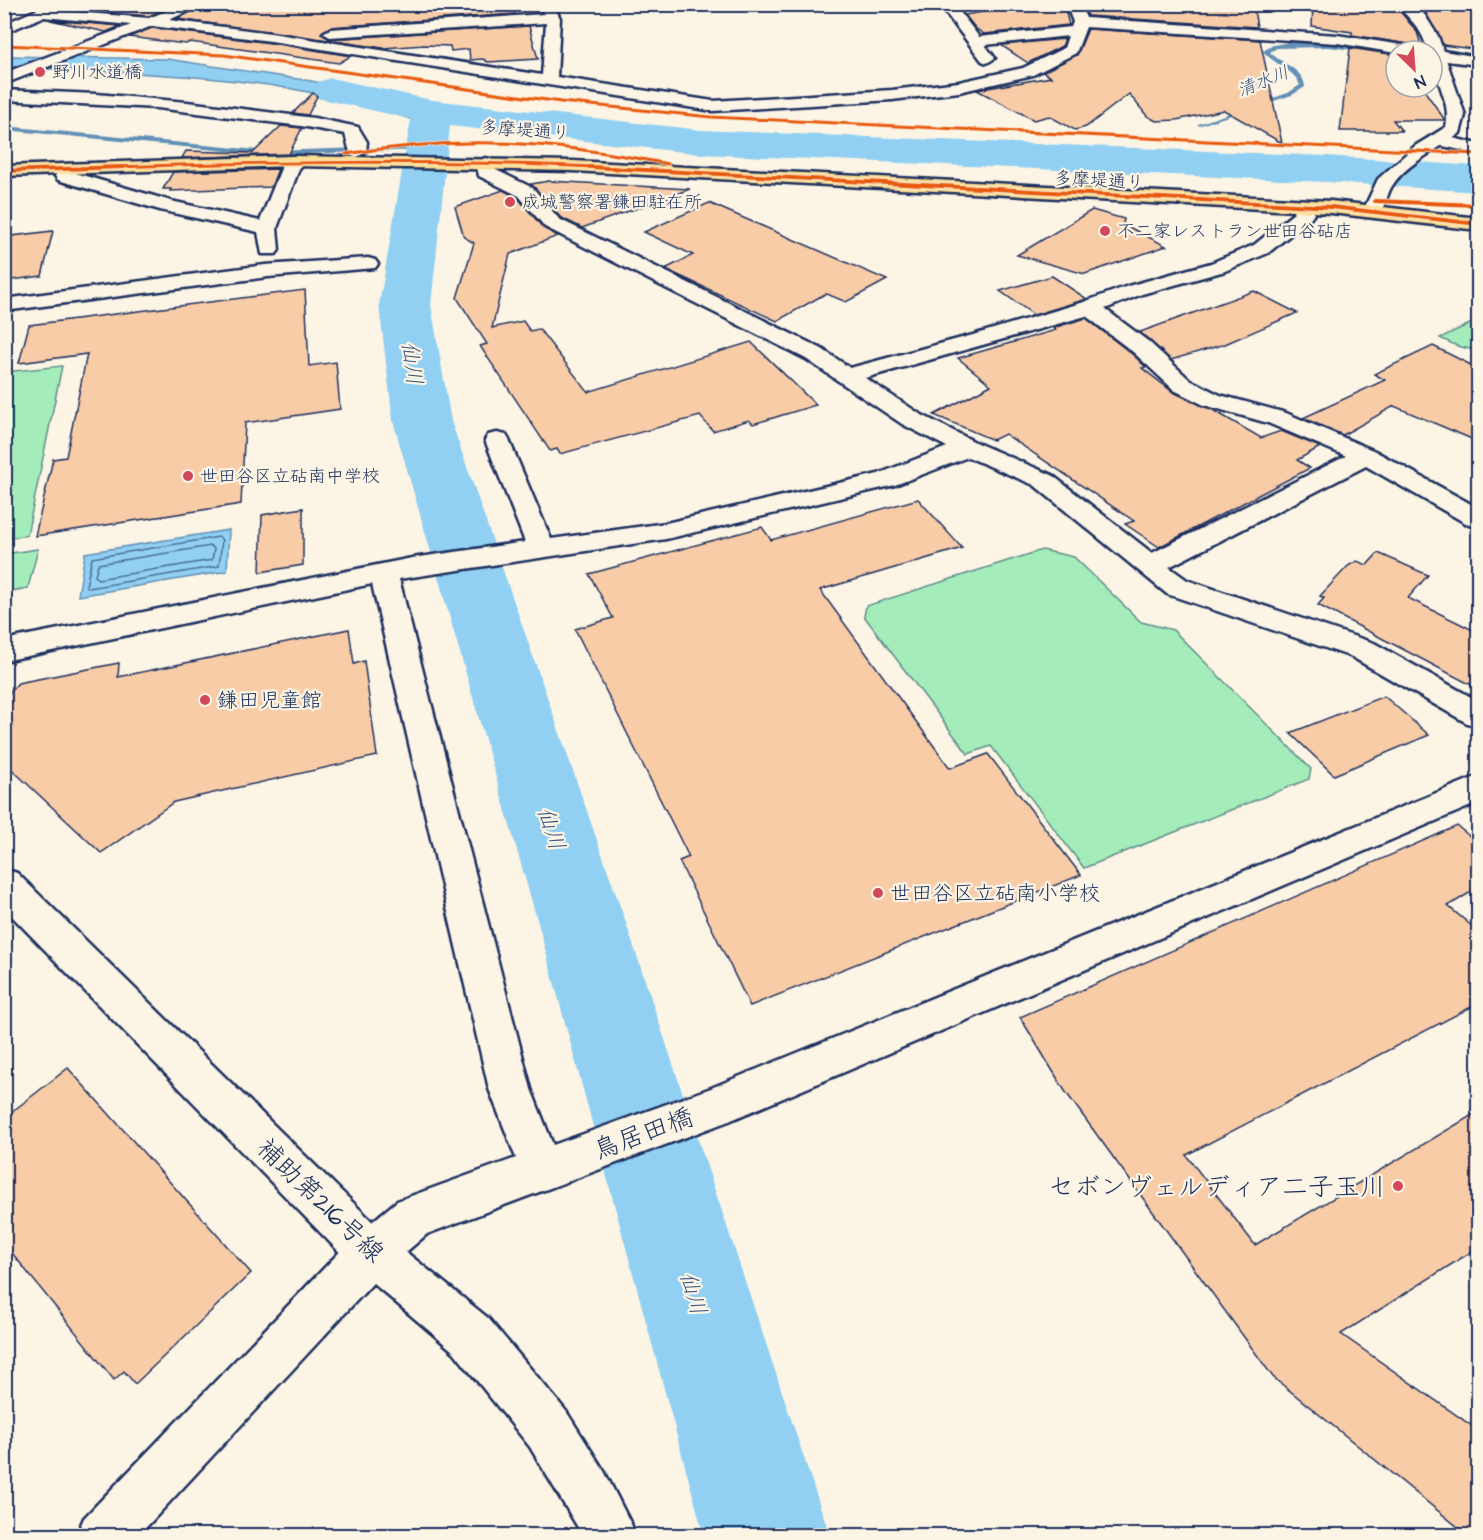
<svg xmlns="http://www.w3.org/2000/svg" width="1483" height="1540" font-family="'Architects Daughter','Klee One',sans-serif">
<rect width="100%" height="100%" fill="#fcf5e5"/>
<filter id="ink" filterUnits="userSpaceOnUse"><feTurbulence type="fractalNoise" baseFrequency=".0167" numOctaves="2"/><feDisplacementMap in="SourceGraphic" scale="12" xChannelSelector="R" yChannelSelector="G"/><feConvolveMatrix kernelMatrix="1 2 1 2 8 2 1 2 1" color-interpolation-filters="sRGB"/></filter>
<g filter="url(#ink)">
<g fill="#a4edbb" stroke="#608e8c" stroke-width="1.5">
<polygon points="1478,320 1478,351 1457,346 1440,338"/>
<polygon points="62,366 27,535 5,539 5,372"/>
<polygon points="38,549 28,588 5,592 5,554"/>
<polygon points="1042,550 1074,557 1141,622 1173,630 1311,769 1309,779 1084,868 991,746 968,754 864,616 866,606"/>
</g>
<g fill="#91d0f2" stroke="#6290b7" stroke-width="1.5">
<path d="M4 56 167 59 311 81 452 106 420 122C376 108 333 96 287 88 195 73 98 72 5 67Z"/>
<polygon points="229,530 227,571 78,596 85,553"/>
</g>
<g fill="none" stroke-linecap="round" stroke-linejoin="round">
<g stroke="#4a6f99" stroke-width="1.5">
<polygon points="398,102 424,107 427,111 419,115 395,108 394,104"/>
<polygon points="219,537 222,540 219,566 89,588 86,586 92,558"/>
<polygon points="211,546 214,549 212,560 98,579 95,576 98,564"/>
</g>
<g fill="#6290b7" fill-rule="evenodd">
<path d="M1290 42 1328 43 1396 51V55L1328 47 1277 48 1270 52C1281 64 1304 69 1305 87L1292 95 1198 126V124L1288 93 1300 85C1294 69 1273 64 1263 51L1273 45Z"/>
<polygon points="4,126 269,151 427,146 431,148 427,150 269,155 4,130"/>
</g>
<polygon fill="#91d0f2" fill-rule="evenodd" points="331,78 432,100 701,130 1327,156 1478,166 1478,192 1327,182 701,154 450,126 431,305 451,421 626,923 830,1536 704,1536 538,923 393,421 379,305 411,119 317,98 312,90 317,82"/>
</g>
<g fill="#f9cca8" stroke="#1b2f5e" stroke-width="1.5">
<polygon points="56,4 176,4 149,16 54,8"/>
<polygon points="206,4 342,4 343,10 412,4 511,4 515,14 330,27 321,34 330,39 529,26 538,59 488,62 483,59 470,60 469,49 451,51 450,46 424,45 383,48 177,19"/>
<polygon points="1030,4 1050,4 1065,9 1069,25 984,34 976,29 965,15"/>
<polygon points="1185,4 1253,4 1257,27 1088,16 1085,9 1192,10"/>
<polygon points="1313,4 1394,4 1417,32 1422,48 1415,45 1352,35 1352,32 1312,26"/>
<polygon points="1416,4 1479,11 1479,50 1443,45 1426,13"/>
<polygon points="50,20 121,26 106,32"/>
<polygon points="152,28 271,43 351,56 339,63 190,42 186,44 129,37"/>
<polygon points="1088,29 1260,40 1282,143 1224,110 1176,120 1156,121 1147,116 1129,94 1086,127 1075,130 1049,116 1034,120 977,90 1051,77 1043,72 1077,55"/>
<polygon points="1065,39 1062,46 1028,63 1001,45"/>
<polygon points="1350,48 1396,55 1396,87 1422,87 1445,120 1393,120 1402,131 1340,131"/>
<polygon points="313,93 317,96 308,115 293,113"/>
<polygon points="281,126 302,128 289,154 182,158 186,151 253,153"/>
<polygon points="278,169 271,187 170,191 171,189 163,189 173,172"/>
<polygon points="549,181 690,189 582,228 560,217 531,184"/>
<polygon points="503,190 518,198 543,228 558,236 510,254 492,328 523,321 530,331 539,329 588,392 751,342 816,405 753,424 749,420 713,431 700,416 560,454 557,449 550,451 480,346 487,344 457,298 474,243 464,237 455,207"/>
<polygon points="709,203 887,280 846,302 827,294 823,295 777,321 665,269 693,255 644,232"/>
<polygon points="1092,210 1124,219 1123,224 1166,246 1085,274 1017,255"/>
<polygon points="53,231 42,276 4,281 4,237"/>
<polygon points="1052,276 1087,299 1034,315 1000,291"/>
<polygon points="305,290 309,366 336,362 340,409 245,423 241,504 35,536 53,459 66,457 87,354 19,363 29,325"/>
<polygon points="1254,291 1297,313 1225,344 1171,360 1140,332"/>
<polygon points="1086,318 1132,354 1146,367 1142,368 1173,392 1213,410 1261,438 1281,431 1320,447 1297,460 1310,468 1159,547 1125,524 1134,521 1005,434 993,440 934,415 991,385 958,358 1056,330 1053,328"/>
<polygon points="1433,346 1479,369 1479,442 1394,406 1343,435 1303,418 1385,380 1374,374"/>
<polygon points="918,499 962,548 820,590 950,768 988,754 1081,875 750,1006 679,861 689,857 575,629 613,618 589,574 762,527 771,540"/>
<polygon points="303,508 303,565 260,572 262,515"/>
<polygon points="1378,553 1428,575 1408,598 1479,633 1479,689 1318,605 1324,598 1320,596 1348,566 1357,561 1367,565"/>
<polygon points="349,629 354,664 364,661 377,756 174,802 101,853 4,762 4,709 8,694 18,683 119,663 118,677"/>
<polygon points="1384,696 1429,735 1334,775 1290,733"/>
<polygon points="1457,826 1479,844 1479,887 1448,906 1479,932 1479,1003 1186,1155 1255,1245 1479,1111 1479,1247 1341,1334 1479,1431 1479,1536 1469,1536 1273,1377 1065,1091 1020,1017"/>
<polygon points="68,1068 251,1273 135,1384 124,1371 114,1380 4,1243 4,1118"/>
</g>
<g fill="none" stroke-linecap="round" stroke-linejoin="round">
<defs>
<g id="street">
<polygon points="40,4 54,4 50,10 149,18 183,4 204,4 169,20 271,33 542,75 546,23 330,37 323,33 330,29 544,14 539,4 553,4 560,18 557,77 713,101 892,90 959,82 1023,68 1064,48 1068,36 985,45 995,58 987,63 982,61 939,4 954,4 979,37 1071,27 1073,22 1066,4 1080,4 1086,18 1337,35 1415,47 1422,51 1396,53 1337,43 1086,27 1076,53 1033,75 959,92 892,100 713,111 271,41 152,26 4,84 4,73 131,25 43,17 4,33 4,24 36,10"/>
<polygon points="1432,49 1478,57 1478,65 1432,59 1432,51 1427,51"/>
<polygon points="4,90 96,94 187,102 314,118 358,127 367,142 366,152 357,157 351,156 345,134 301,126 157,108 4,100"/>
<polygon points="1440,135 1478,144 1478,154 1434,144 1431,140"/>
<polygon points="293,156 302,161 277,228 279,250 276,254 262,254 258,232 160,210 58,180 55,176 62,165 68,164 77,169 75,173 171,201 260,221 284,161"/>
<path d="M485 158 491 159 494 169 533 188 559 219 822 349 850 368 973 335 1081 303 1128 286 1211 263 1254 245 1294 213 1292 206 1294 202H1308L1314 214 1311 218 1268 253 1225 271 1142 294 1105 309 1149 342 1190 380 1220 395 1286 413 1375 451 1478 508V527L1469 525 1366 466 1169 567 1187 580 1374 643 1478 701V727L1467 723 1352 657 1167 594 1034 485 968 457 895 485 666 539 399 579 531 1089 553 1145 711 1088 1478 776V803L729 1121 427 1234 406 1252 488 1318 566 1411 604 1471 637 1536H583L530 1447 454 1352 373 1283 138 1536H76L84 1518 355 1236 397 1201 516 1158 489 1089 372 584 4 661V640L412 558 525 542 485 440 488 435 497 433 506 435 509 440 551 539 666 523 878 474 947 447 902 424 806 359 545 227 519 196 479 176 476 163ZM1086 316 1133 352 1174 390 1204 405 1268 423 1346 456 1152 553 1052 475 977 443 920 414 865 378Z"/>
<polygon points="368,258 375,260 378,264 375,268 268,277 4,311 4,299 265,265"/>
</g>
<g id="secondary">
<path d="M1396 4H1412L1424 14 1438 36 1465 115 1460 133C1439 150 1407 162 1392 186 1385 197 1386 213 1372 217L1363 211 1378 179 1415 146 1446 127C1452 101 1432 77 1432 51H1428C1421 27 1412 22 1396 4Z"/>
<polygon points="4,869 17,873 387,1236 394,1252 387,1268 371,1275 355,1268 4,908"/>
</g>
<polygon id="primary" points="293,156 573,161 1331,201 1478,218 1478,230 1331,213 573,171 293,166 4,176 4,166"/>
</defs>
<use href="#street" stroke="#1b2f5e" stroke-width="5"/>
<use href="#secondary" stroke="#1b2f5e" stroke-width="5"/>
<use href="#primary" stroke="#1b2f5e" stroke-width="5"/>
<use href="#street" fill="#fcf5e5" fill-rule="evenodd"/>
<use href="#secondary" fill="#fcf5e5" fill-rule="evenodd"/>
<use href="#primary" fill="#fdde96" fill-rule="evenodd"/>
<defs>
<g id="cycleway-far1">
<polyline points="4,45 224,55 561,102 711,117 1478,154"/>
<path d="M346 154C464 135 551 141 668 164"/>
<path d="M81 168C260 162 437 159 616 168"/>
</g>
<g id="cycleway">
<polyline points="589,167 1331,207 1478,224"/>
<polyline points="4,171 124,167"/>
<polyline points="1375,201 1478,205"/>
</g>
</defs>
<use href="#cycleway-far1" stroke="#fcf5e5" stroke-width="4.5"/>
<use href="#cycleway" stroke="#fcf5e5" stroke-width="6"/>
<use href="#cycleway-far1" stroke="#e8590c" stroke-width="3"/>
<use href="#cycleway" stroke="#e8590c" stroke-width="4"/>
</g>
</g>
<g fill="#d1495b" stroke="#fcf5e5" stroke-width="2">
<circle cx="40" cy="72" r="6"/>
<circle cx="510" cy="202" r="6"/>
<circle cx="1105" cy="231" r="6"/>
<circle cx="188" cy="476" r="6"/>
<circle cx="205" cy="700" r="6"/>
<circle cx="878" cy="893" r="6"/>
<circle cx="1398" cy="1186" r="6"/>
</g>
<g text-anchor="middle" stroke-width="4.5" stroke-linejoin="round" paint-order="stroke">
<g font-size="18" fill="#1b2f5e" stroke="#fcf5e5" text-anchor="start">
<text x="52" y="78">野川水道橋</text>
<text x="522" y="208">成城警察署鎌田駐在所</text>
<text x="1117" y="237">不二家レストラン世田谷砧店</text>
<text x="200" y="482">世田谷区立砧南中学校</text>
</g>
<g font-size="18" font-style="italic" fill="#385783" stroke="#fcf5e5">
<text transform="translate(1263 81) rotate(-22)" y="6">清水川</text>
</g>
<g font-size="18" fill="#1b2f5e" stroke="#fcf5e5">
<text transform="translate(525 130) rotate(4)" y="6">多摩堤通り</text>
<text transform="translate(1099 180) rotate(3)" y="6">多摩堤通り</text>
</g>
<g font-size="21" fill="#1b2f5e" stroke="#fcf5e5" text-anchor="start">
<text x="217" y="707">鎌田児童館</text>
<text x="890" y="900">世田谷区立砧南小学校</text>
</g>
<g font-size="22" font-style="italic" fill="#385783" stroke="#fcf5e5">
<text transform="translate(413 363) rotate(82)" y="8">仙川</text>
<text transform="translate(552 828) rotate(72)" y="8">仙川</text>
<text transform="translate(694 1293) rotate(73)" y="8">仙川</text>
</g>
<g font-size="26" fill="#1b2f5e" stroke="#fcf5e5">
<text transform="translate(643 1133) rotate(-20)" y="9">鳥居田橋</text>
<text transform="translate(321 1200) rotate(44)" y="9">補助第216号線</text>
</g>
<g font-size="26" fill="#1b2f5e" stroke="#fcf5e5" text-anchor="end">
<text x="1386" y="1195">セボンヴェルディア二子玉川</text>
</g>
</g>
<rect width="1483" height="1540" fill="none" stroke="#fcf5e5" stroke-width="24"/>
<rect x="12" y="12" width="1459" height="1516" fill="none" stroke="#1b2f5e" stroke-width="2" filter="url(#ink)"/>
<g transform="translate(1414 69) rotate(155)"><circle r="28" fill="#fcf5e5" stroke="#a2a6af" stroke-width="1.5"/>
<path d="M0-4.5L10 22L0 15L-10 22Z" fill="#d1495b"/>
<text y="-9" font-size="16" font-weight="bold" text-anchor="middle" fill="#1b2f5e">N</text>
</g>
</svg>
